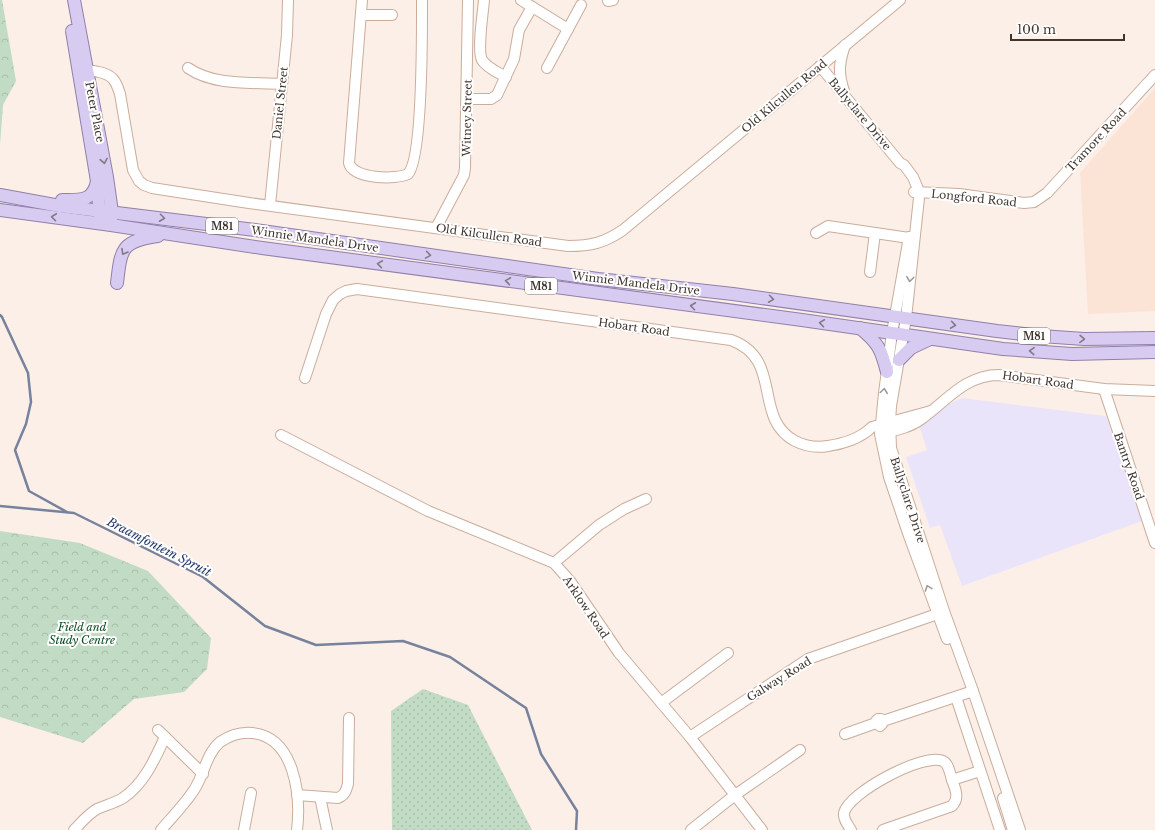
<svg xmlns="http://www.w3.org/2000/svg" width="1155" height="830" font-family="'Libre Baskerville',serif">
<defs>
<pattern id="grass-dots" width="8" height="8" patternUnits="userSpaceOnUse"><rect width="8" height="8" fill="#c2dbc5"/><path d="M2 2h.1M6 6h.1" fill="none" stroke="#a8bdaa" stroke-width="1.8" stroke-linecap="round"/></pattern>
<pattern id="park-crowns" width="20" height="18" patternUnits="userSpaceOnUse"><rect width="20" height="18" fill="#c2dbc5"/><path d="M2 6a3 3 0 1 1 6 0M12 15a3 3 0 1 1 6 0" fill="none" stroke="#a8bdaa"/></pattern>
</defs>
<rect width="100%" height="100%" fill="#fcefe8"/>
<polygon fill="#eae4fa" points="962,398 1106,416 1142,521 962,586 940,525 930,528 906,457 927,450 917,419"/>
<polygon fill="#fbe4d6" points="1155,88 1155,311 1088,314 1080,173"/>
<polygon fill="url(#grass-dots)" points="423,689 468,705 532,830 392,830 391,711"/>
<g fill="url(#park-crowns)">
<polygon points="0,0 2,0 16,81 3,105 0,145"/>
<polygon points="0,531 80,543 148,571 211,638 207,669 184,692 134,699 83,743 0,717"/>
</g>
<g fill="none" stroke-linecap="round" stroke-linejoin="round">
<g stroke="#77829d" stroke-width="2.5">
<polyline points="0,315 2,317 28,373 31,402 26,424 15,450 29,491 67,512"/>
<polyline points="0,506 74,513 203,577 265,626 316,645 403,641 450,657 526,708 541,754 577,811 576,830"/>
</g>
<defs>
<g id="minor">
<path d="M362 0 349 163C353 179 396 180 408 174 423 158 422 28 422 0"/>
<path d="M484 0C483 13 477 50 482 60 487 68 499 73 506 77"/>
<polyline points="521,0 568,29"/>
<polyline points="608,0 608,1 613,0"/>
<polyline points="361,15 392,15"/>
<polyline points="820,66 900,163 904,165 913,177 918,189 919,198 906,318 891,406 890,422 891,448 944,611 973,691 1020,830"/>
<path d="M188 68C214 86 251 82 281 84"/>
<polyline points="547,68 581,5"/>
<path d="M80 71C87 70 92 70 99 72 113 75 116 81 120 94L133 170 139 181 144 185 152 188 249 203 568 246C591 246 604 243 623 230L900 0"/>
<path d="M844 91C838 73 839 63 845 45"/>
<polyline points="467,99 491,99 497,95 514,59 519,30 532,7"/>
<polyline points="914,192 959,194 1024,203 1034,202 1047,193 1155,75"/>
<polyline points="270,205 287,35 288,0"/>
<polyline points="436,228 464,175 465,168 468,0"/>
<polyline points="816,233 828,226 909,238"/>
<polyline points="909,237 892,333 884,393 880,434 889,477 909,536 947,639"/>
<polyline points="870,272 875,233"/>
<path d="M305 378 326 314 333 300 340 294 346 291 357 289 731 340C784 359 752 418 795 441 805 446 816 448 828 446 843 444 861 438 872 427L931 411"/>
<polyline points="1104,389 1155,543"/>
<path d="M885 433C897 430 910 427 920 420 946 402 964 375 999 375L1104 389 1155 391"/>
<polyline points="281,435 428,511 554,563 570,581 619,653 690,737 762,830"/>
<polyline points="554,563 599,525 624,509 646,499"/>
<polyline points="956,697 1000,830"/>
<polyline points="661,703 728,653"/>
<polyline points="883,721 973,691"/>
<polyline points="158,730 203,774"/>
<polyline points="845,734 876,723 880,726 882,724 883,721 881,719 878,719 876,721 876,723"/>
<polyline points="690,737 808,659 943,612"/>
<path d="M297 795 338 798C345 795 346 791 348 784L349 718"/>
<polyline points="320,797 327,830"/>
<polyline points="1003,798 1013,830"/>
<path d="M74 830C81 823 88 814 97 809 106 805 115 803 123 798 144 784 155 759 165 737"/>
<path d="M161 830C172 817 185 804 194 790 204 775 206 754 220 742 229 736 241 732 252 733 295 737 301 796 297 830"/>
<polyline points="244,830 251,793"/>
<polyline points="691,830 735,795 800,750"/>
<path d="M851 830C848 825 843 819 844 813 848 793 924 752 943 761 949 764 950 774 952 780"/>
<path d="M883 830 952 806C960 798 955 788 952 780L980 771"/>
</g>
<g id="major">
<polyline points="74,0 107,177 112,212 111,219"/>
<polyline points="72,31 97,181 100,218"/>
<polyline points="0,195 60,206 255,230 598,279 733,294 997,331 1041,336 1084,339 1155,338"/>
<path d="M62 200C80 200 93 202 97 181"/>
<polyline points="0,210 111,225 262,248 802,320 1003,349 1072,354 1155,352"/>
<path d="M117 283C121 249 121 241 158 236"/>
<path d="M860 328C879 344 881 349 887 372"/>
<polyline points="899,360 911,348 930,339"/>
</g>
</defs>
<use href="#minor" stroke="#caad9b" stroke-width="12"/>
<use href="#major" stroke="#9180a8" stroke-width="14"/>
<use href="#minor" stroke="#fff" stroke-width="10"/>
<use href="#major" stroke="#d7cbf2" stroke-width="12"/>
</g>
<defs><path id="oneway-chevron" d="M-2-3.5L2.5 0L-2 3.5" fill="none" stroke-width="1.6" stroke-linecap="round" stroke-linejoin="round"/></defs>
<g stroke="#847886">
<use href="#oneway-chevron" transform="translate(104 161) rotate(80)"/>
<use href="#oneway-chevron" transform="translate(54 217) rotate(-173)"/>
<use href="#oneway-chevron" transform="translate(162 218) rotate(7)"/>
<use href="#oneway-chevron" transform="translate(124 252) rotate(120)"/>
<use href="#oneway-chevron" transform="translate(428 255) rotate(9)"/>
<use href="#oneway-chevron" transform="translate(380 264) rotate(-172)"/>
<use href="#oneway-chevron" transform="translate(508 281) rotate(-172)"/>
<use href="#oneway-chevron" transform="translate(771 299) rotate(8)"/>
<use href="#oneway-chevron" transform="translate(693 306) rotate(-173)"/>
<use href="#oneway-chevron" transform="translate(822 323) rotate(-172)"/>
<use href="#oneway-chevron" transform="translate(953 325) rotate(8)"/>
<use href="#oneway-chevron" transform="translate(1082 339) rotate(1)"/>
<use href="#oneway-chevron" transform="translate(1032 351) rotate(-177)"/>
</g>
<g stroke="#a09a96">
<use href="#oneway-chevron" transform="translate(910 279) rotate(97)"/>
<use href="#oneway-chevron" transform="translate(884 391) rotate(-82)"/>
<use href="#oneway-chevron" transform="translate(928 588) rotate(-110)"/>
</g>
<g text-anchor="middle" stroke-width="4" stroke-linejoin="round" paint-order="stroke">
<g fill="#fff" stroke="#79716c" stroke-width="1">
<rect x="206" y="218" width="32" height="16" rx="3"/>
<rect x="525" y="278" width="32" height="16" rx="3"/>
<rect x="1018" y="328" width="32" height="16" rx="3"/>
</g>
<g font-size="10" font-weight="bold" fill="#40342d">
<text x="222" y="230">M81</text>
<text x="541" y="290">M81</text>
<text x="1034" y="340">M81</text>
</g>
<g font-size="11" fill="#40342d" stroke="#fff">
<text transform="translate(784 96) rotate(-40)" y="4">Old Kilcullen Road</text>
<text transform="translate(280 103) rotate(-84)" y="4">Daniel Street</text>
<text transform="translate(95 112) rotate(79)" y="4">Peter Place</text>
<text transform="translate(860 114) rotate(50)" y="4">Ballyclare Drive</text>
<text transform="translate(467 118) rotate(-89)" y="4">Witney Street</text>
<text transform="translate(1096 140) rotate(-47)" y="4">Tramore Road</text>
<text transform="translate(974 198) rotate(6)" y="4">Longford Road</text>
<text transform="translate(489 235) rotate(8)" y="4">Old Kilcullen Road</text>
<text transform="translate(315 239) rotate(8)" y="4">Winnie Mandela Drive</text>
<text transform="translate(636 283) rotate(7)" y="4">Winnie Mandela Drive</text>
<text transform="translate(634 327) rotate(8)" y="4">Hobart Road</text>
<text transform="translate(1038 380) rotate(8)" y="4">Hobart Road</text>
<text transform="translate(1129 466) rotate(71)" y="4">Bantry Road</text>
<text transform="translate(908 500) rotate(72)" y="4">Ballyclare Drive</text>
<text transform="translate(586 607) rotate(56)" y="4">Arklow Road</text>
<text transform="translate(779 679) rotate(-32)" y="4">Galway Road</text>
</g>
<g font-size="11" font-style="italic" fill="#0a4a1e" stroke="#fff">
<text x="82" y="631">Field and<tspan x="82" dy="13">Study Centre</tspan></text>
</g>
<g font-size="12" font-style="italic" fill="#20366a" stroke="#fff">
<text transform="translate(159 547) rotate(27)" y="4">Braamfontein Spruit</text>
</g>
</g>
<path d="M1011 34v6h113v-6" fill="none" stroke="#40342d" stroke-width="2"/>
<text x="1017" y="34" font-size="12" fill="#40342d" stroke="#ffffff" stroke-width="3" paint-order="stroke">100 m</text>
</svg>
